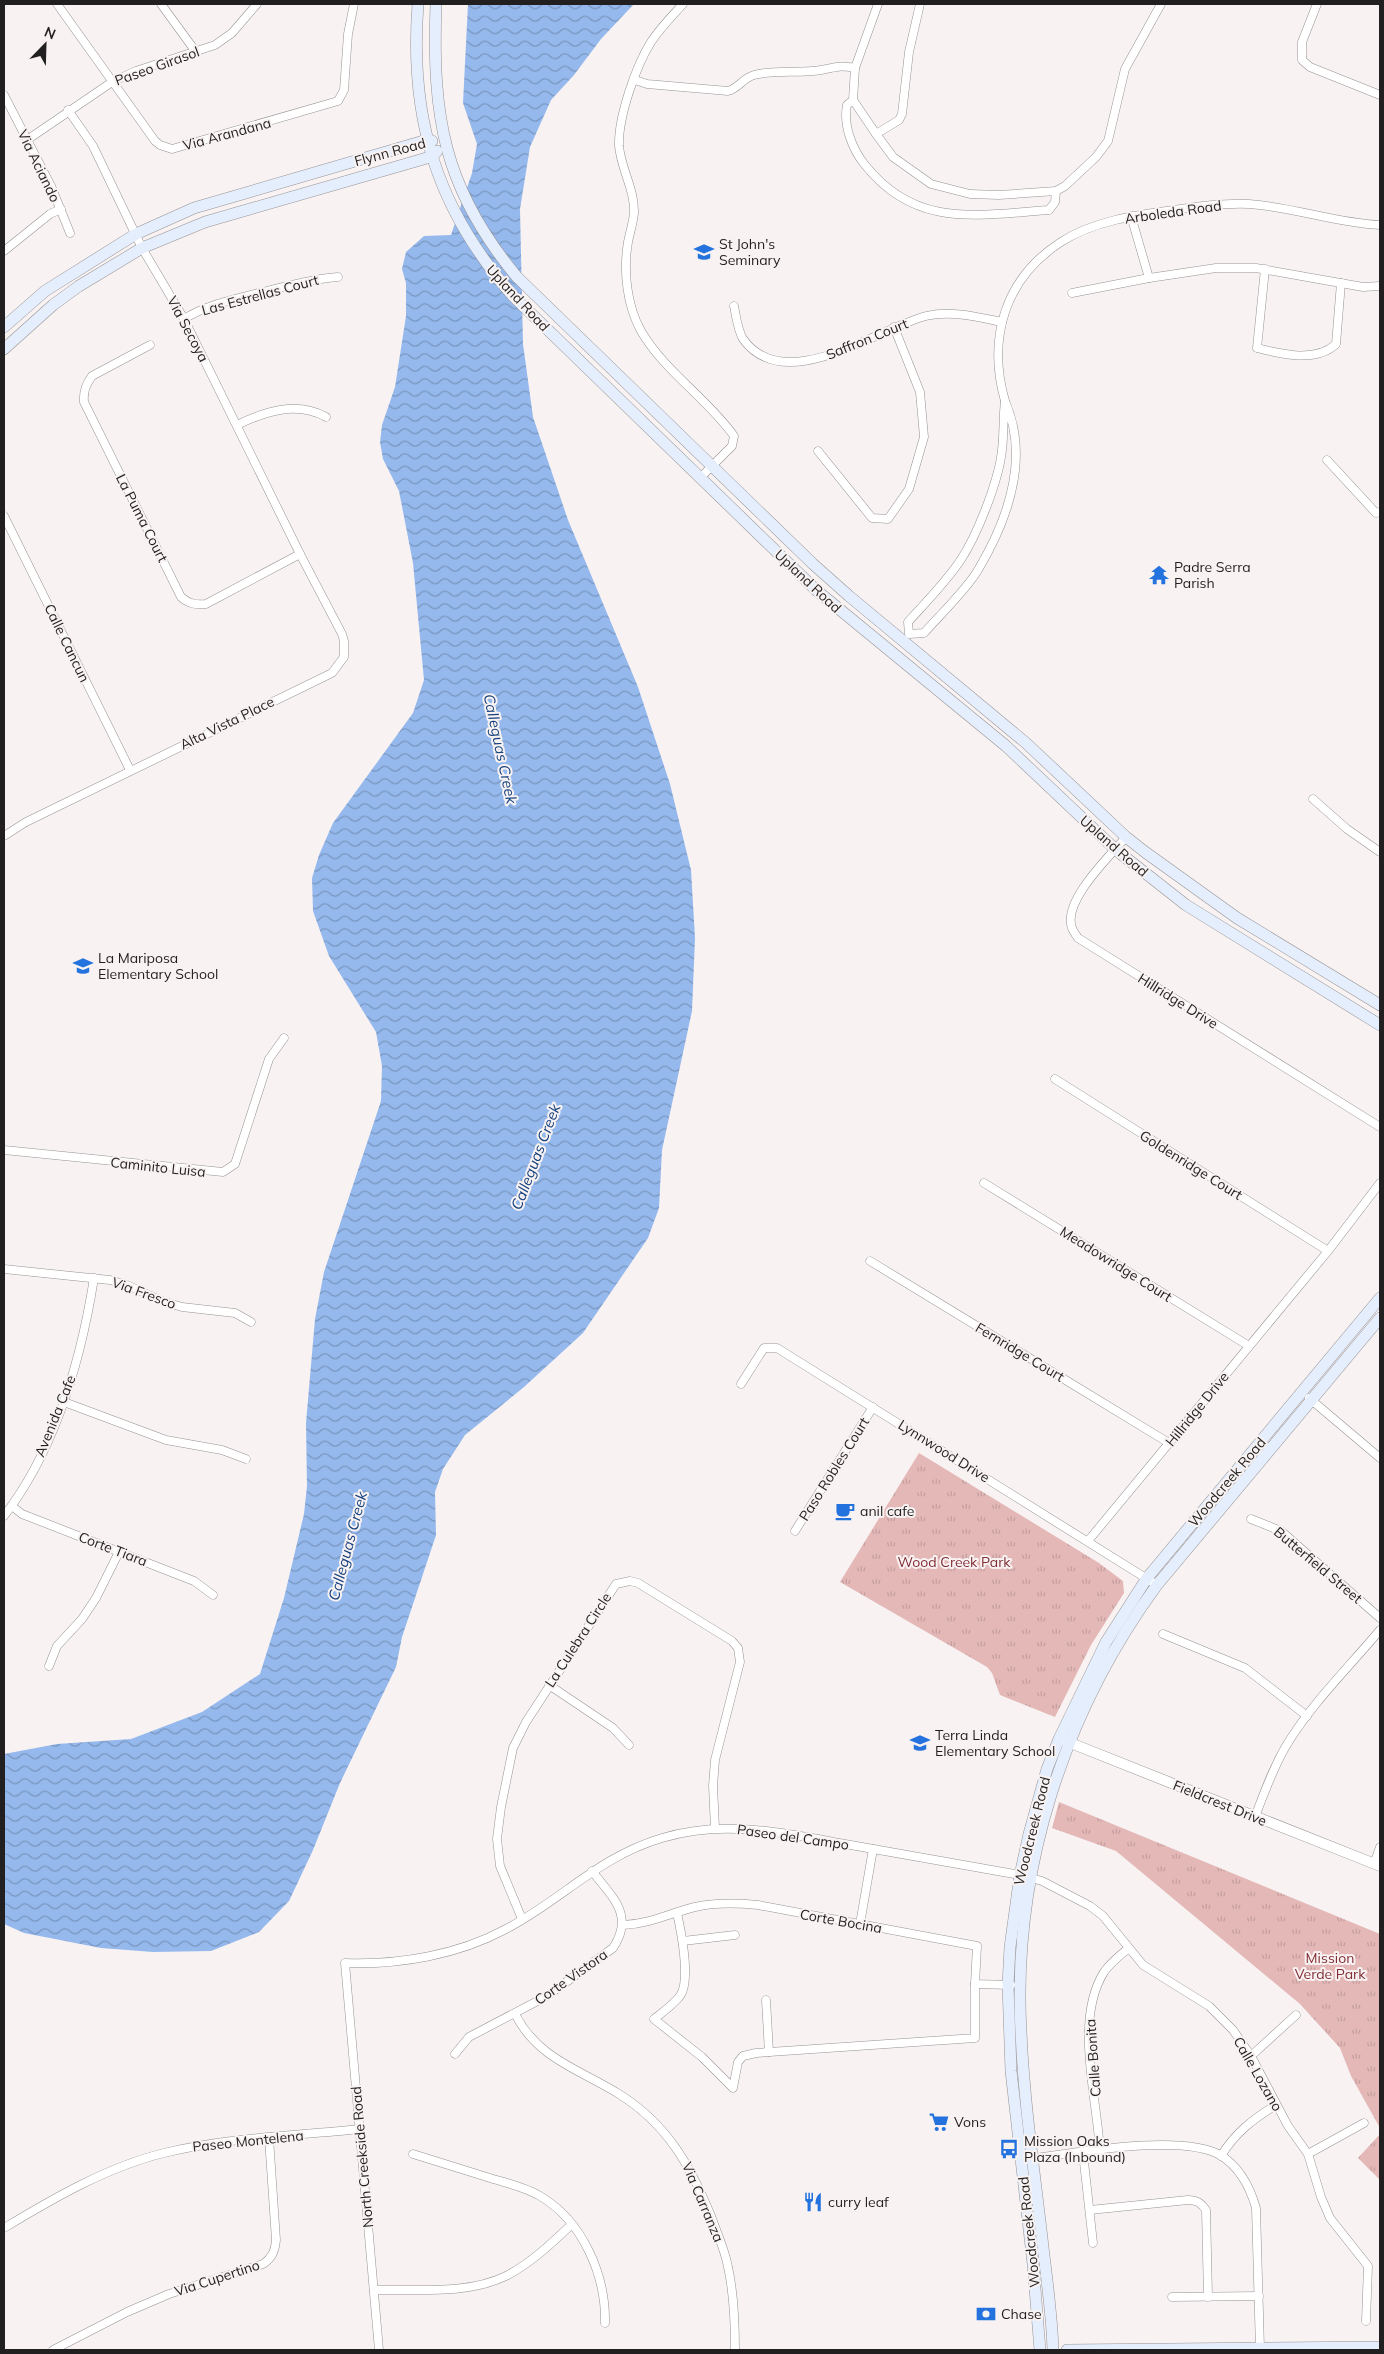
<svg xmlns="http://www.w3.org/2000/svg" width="1384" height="2354" font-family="Mulish,sans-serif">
<defs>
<pattern id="grass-tufts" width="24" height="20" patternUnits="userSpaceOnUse" patternTransform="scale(1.25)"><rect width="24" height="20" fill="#e5b8b8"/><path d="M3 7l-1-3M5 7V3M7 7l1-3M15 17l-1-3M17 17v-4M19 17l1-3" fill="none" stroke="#c49e9e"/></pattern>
<pattern id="water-waves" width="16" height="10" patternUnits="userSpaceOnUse" patternTransform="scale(1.25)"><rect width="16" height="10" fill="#95b9ed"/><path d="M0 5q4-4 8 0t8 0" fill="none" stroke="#7996bf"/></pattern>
</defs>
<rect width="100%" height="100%" fill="#f8f2f2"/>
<g fill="url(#grass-tufts)">
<polygon points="919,1453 1099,1563 1123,1581 1124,1593 1091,1645 1055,1717 1000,1695 992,1673 987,1667 840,1582"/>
<polygon points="1059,1802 1380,1934 1380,2128 1351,2076 1340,2048 1300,2004 1116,1851 1052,1828"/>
<polygon points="1380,2134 1380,2180 1358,2158"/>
</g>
<polygon fill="url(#water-waves)" points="468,4 634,4 601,39 574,75 551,100 530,147 520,209 523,344 533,417 568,520 638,687 670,784 691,870 695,938 692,1011 662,1150 659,1208 648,1238 583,1333 524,1387 465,1435 443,1469 435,1492 436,1535 402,1637 396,1667 340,1783 313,1850 289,1901 259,1932 211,1951 153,1952 101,1948 24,1933 4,1924 4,1754 57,1744 131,1739 202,1712 260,1674 284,1598 304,1514 307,1486 306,1423 315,1319 324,1272 381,1101 382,1066 376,1032 329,956 313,911 312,878 319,855 333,823 413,713 424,680 413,563 399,491 383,459 380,442 382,425 395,387 406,316 406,283 402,269 406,252 424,236 451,235 472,173 477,144 463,103"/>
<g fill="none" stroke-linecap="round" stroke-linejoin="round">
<defs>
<g id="minor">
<polyline points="57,4 155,141 160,145 172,149 338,101 344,90 348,34 354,4"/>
<polyline points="161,4 196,52"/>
<path d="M683 4C672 16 660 28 651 42 636 66 618 117 619 146 621 169 635 190 634 213 633 223 630 232 628 242 623 271 627 306 641 331 665 372 707 398 734 436L732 446 700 478"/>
<polyline points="878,4 855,68 853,100 876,134 899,120 902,114 909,52 920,4"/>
<polyline points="1317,4 1302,42 1302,60 1310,67 1380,95"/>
<path d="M635 80 647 84 728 91C739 88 743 78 754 75 776 69 799 74 821 70 838 67 838 65 855 68"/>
<polyline points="4,95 51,186 70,233"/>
<path d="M853 100 847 105C843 125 852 149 865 165 916 229 977 215 1049 210L1055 202 1056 191"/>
<polyline points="876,134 893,157 931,184 970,194 999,195 1056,191 1065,186 1096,157 1108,141 1125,69 1161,4"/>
<polyline points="27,140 112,82 136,71 215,45 232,33 257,4"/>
<polyline points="1131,216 1149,278 1216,268 1256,268 1363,287 1380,286"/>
<polyline points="4,251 50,214 61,209"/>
<path d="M1265 269 1257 348C1281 354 1316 363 1336 344L1341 283"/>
<polyline points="1072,293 1149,278"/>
<path d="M734 306C736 316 738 331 743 339 785 397 876 329 926 316 951 310 978 317 1002 322"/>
<path d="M184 319C206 305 233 300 258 293 284 287 310 279 338 277"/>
<path d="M150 345 92 376C86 384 83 391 84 402L181 597C189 604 196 605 206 604L300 554"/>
<path d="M1005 401C1030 458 1009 518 978 570 967 589 939 616 924 633L909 634 908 622C926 602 945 583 960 561 977 536 999 480 1002 450 1004 434 1003 417 1005 401Z"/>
<path d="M1005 401C987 338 1005 278 1061 242 1093 221 1136 215 1174 210 1199 206 1224 203 1249 204 1294 207 1335 223 1380 225"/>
<path d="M237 425C266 411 297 401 326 417"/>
<polyline points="818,451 872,518 888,519 909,489 924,437 920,392 894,327"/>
<polyline points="1327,460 1376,513 1380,512"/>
<polyline points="4,516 130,770"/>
<polyline points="1313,799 1347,829 1380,852"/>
<polyline points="4,836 26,822 332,673 344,657 344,641 342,634 300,554 184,319 142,248 93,146 68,110"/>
<path d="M1126 837C1110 856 1062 901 1072 928 1073 931 1076 935 1078 938L1380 1127"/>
<polyline points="1055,1079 1328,1251"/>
<polyline points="4,1150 223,1172 235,1164 269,1059 284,1038"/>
<polyline points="984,1183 1249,1346"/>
<polyline points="870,1261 1169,1443"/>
<polyline points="4,1269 110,1280 127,1285 162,1301 182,1307 235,1313 251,1322"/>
<polyline points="741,1384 764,1348 777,1348 1157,1585"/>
<polyline points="1309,1398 1380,1458"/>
<polyline points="64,1402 166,1440 222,1450 246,1459"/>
<polyline points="12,1506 22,1514 194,1581 213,1595"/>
<path d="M4 1516C55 1450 81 1360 94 1278"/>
<polyline points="1251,1519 1281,1531 1380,1618"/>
<polyline points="795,1531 873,1407"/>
<polyline points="1088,1541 1328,1251 1380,1183"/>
<polyline points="1163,1634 1245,1668 1307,1716"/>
<polyline points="49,1666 57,1646 82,1619 96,1598 119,1552"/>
<polyline points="549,1685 613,1728 629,1745"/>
<path d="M1255 1817C1264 1793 1273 1768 1286 1746 1311 1704 1349 1667 1380 1630"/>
<polyline points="1374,1864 1380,1847"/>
<path d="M677 1913C681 1931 691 1981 680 1996 673 2005 663 2012 654 2019L702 2057 733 2088 738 2062 743 2056 756 2053 975 2038V1984"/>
<polyline points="522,1919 500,1866 497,1839 501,1807 513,1748 526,1722 616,1584 630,1581 638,1583 732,1641 738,1648 740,1662 715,1760 713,1786 715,1828"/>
<polyline points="860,1924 873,1849"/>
<path d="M623 1925C650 1924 670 1913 695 1907 716 1902 737 1903 758 1905L977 1946 975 1984 1011 1985"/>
<polyline points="683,1941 735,1935"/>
<polyline points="766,2000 769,2052"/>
<path d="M515 2014C538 2059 579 2069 619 2094 667 2124 690 2165 711 2216 717 2233 725 2250 728 2267 734 2294 735 2322 735 2350"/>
<path d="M455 2054 469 2037 547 1996 613 1948C635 1915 612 1897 592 1871"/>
<polyline points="1251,2056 1296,2015"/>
<path d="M1100 2151C1097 2097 1074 2020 1104 1972 1111 1962 1119 1956 1129 1948"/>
<polyline points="1083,2153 1093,2243"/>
<path d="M413 2154C438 2162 464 2170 490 2178 506 2183 525 2187 540 2196 583 2221 606 2276 605 2323"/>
<polyline points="1308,2154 1364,2123"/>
<path d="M1221 2156C1235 2133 1253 2119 1276 2105"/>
<path d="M1028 2159C1074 2153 1182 2133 1220 2155 1240 2167 1250 2187 1256 2208L1260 2349"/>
<path d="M1090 2210 1188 2200C1197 2200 1201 2203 1206 2210L1208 2297"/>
<path d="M4 2228C54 2198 107 2167 164 2153 228 2137 295 2136 360 2129"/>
<path d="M374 2290C417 2289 467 2295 506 2276 531 2263 552 2243 572 2224"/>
<polyline points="1172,2297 1259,2296"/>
<path d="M53 2350 127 2312 169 2294 263 2264C272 2258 275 2251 276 2240L269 2138"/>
<path d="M379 2350 345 1963C399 1965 458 1955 506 1929 562 1900 598 1857 662 1838 723 1819 784 1833 845 1844 903 1854 961 1865 1020 1875L1042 1881 1090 1906 1103 1916 1143 1965 1209 2006 1233 2030 1251 2056 1288 2126 1308 2154 1321 2197 1330 2218 1368 2266 1366 2321"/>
</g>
<polyline id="tertiary" points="1063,1740 1380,1866"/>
<g id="secondary">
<path d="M418 4C409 119 437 210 514 297L816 590 1006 746 1116 850 1186 905 1380 1025"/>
<path d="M436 4C432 116 443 188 517 277L813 564 849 596 1026 743 1126 837 1145 852 1237 918 1380 1005"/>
<polyline points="4,327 45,291 136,234 194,208 427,140 432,141"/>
<polyline points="4,349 53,305 79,286 142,248 205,222 420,160 433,156 437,151"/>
<polyline points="1040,2350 1033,2264 1011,2071 1008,1985 1010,1947 1020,1875 1029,1834 1047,1769 1059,1739 1106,1642 1147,1578 1380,1298"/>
<path d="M1053 2350C1052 2316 1047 2281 1043 2247 1035 2175 1024 2104 1021 2032 1012 1873 1063 1713 1157 1585L1380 1318"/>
<polyline points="1067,2350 1380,2347"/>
</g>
</defs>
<use href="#minor" stroke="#979292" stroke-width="9"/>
<use href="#tertiary" stroke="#979292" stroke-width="11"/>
<use href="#secondary" stroke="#979292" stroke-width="12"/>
<use href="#minor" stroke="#fff" stroke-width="8"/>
<use href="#tertiary" stroke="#fff" stroke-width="10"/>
<use href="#secondary" stroke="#e5eefd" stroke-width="11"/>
</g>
<defs>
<symbol id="university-bare" viewBox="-9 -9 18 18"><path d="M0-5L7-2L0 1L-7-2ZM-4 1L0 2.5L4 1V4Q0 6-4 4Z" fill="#2372dd" stroke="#f8f2f2" stroke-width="2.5" paint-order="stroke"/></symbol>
<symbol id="temple-bare" viewBox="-9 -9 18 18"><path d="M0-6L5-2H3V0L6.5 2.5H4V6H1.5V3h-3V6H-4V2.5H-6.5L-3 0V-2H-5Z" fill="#2372dd" stroke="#f8f2f2" stroke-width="2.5" paint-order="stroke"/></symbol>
<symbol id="school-bare" viewBox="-9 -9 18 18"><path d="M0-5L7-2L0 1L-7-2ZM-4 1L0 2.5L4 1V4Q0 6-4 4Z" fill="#2372dd" stroke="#f8f2f2" stroke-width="2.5" paint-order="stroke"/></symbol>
<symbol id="cafe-bare" viewBox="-9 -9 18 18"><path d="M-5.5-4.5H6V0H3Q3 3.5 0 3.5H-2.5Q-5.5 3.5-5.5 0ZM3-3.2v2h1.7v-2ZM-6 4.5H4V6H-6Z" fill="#2372dd" stroke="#f8f2f2" stroke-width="2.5" paint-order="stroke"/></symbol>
<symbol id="supermarket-bare" viewBox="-9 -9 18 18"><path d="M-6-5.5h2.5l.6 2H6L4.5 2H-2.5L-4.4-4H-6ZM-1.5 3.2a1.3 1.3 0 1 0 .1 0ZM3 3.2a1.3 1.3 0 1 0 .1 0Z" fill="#2372dd" stroke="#f8f2f2" stroke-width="2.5" paint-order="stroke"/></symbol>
<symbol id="bus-bare" viewBox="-9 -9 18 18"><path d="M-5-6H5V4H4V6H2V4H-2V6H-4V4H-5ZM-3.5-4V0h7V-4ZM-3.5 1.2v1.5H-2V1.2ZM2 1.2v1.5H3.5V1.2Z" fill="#2372dd" stroke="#f8f2f2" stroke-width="2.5" paint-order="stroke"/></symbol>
<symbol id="restaurant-bare" viewBox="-9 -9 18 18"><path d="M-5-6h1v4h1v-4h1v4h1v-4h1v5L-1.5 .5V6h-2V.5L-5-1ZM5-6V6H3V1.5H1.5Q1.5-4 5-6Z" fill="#2372dd" stroke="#f8f2f2" stroke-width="2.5" paint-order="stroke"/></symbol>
<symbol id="bank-bare" viewBox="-9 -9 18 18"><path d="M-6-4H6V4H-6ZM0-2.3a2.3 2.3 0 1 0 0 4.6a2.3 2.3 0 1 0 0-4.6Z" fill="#2372dd" stroke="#f8f2f2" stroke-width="2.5" paint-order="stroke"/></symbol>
</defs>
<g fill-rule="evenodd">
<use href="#university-bare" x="690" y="238" width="28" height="28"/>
<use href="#temple-bare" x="1145" y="561" width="28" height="28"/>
<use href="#school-bare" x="69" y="952" width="28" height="28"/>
<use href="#cafe-bare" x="831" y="1497" width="28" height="28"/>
<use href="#school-bare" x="906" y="1729" width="28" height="28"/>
<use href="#supermarket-bare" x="925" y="2108" width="28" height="28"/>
<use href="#bus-bare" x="995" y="2135" width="28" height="28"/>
<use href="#restaurant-bare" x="799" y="2188" width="28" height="28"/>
<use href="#bank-bare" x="972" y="2300" width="28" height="28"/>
</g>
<g text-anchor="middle" stroke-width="4" stroke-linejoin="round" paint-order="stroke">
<g font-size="14" fill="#211f1f" stroke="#f8f2f2">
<text transform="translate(157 66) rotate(-20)" y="5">Paseo Girasol</text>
<text transform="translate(227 134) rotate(-15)" y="5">Via Arandana</text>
<text transform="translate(390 152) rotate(-15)" y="5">Flynn Road</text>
<text transform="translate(39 166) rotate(64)" y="5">Via Aciando</text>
<text transform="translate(1173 212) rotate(-8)" y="5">Arboleda Road</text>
<text transform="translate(260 295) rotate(-15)" y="5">Las Estrellas Court</text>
<text transform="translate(518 298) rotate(47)" y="5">Upland Road</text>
<text transform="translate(188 329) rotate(62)" y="5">Via Secoya</text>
<text transform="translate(867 339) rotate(-22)" y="5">Saffron Court</text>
<text transform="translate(142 518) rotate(63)" y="5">La Puma Court</text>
<text transform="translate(808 581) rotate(43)" y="5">Upland Road</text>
<text transform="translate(67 643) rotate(64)" y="5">Calle Cancun</text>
<text transform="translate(227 723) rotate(-26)" y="5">Alta Vista Place</text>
<text transform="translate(1114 846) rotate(41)" y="5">Upland Road</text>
<text transform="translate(1178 1001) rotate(32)" y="5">Hillridge Drive</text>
<text transform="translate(1191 1165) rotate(32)" y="5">Goldenridge Court</text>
<text transform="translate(158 1167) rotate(6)" y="5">Caminito Luisa</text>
<text transform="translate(1116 1264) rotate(32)" y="5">Meadowridge Court</text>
<text transform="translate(144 1293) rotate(20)" y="5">Via Fresco</text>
<text transform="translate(1020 1352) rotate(31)" y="5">Fernridge Court</text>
<text transform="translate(1197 1409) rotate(-51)" y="5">Hillridge Drive</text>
<text transform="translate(55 1416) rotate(-68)" y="5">Avenida Cafe</text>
<text transform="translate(944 1451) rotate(32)" y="5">Lynnwood Drive</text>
<text transform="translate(834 1469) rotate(-58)" y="5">Paso Robles Court</text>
<text transform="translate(1227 1482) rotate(-50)" y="5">Woodcreek Road</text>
<text transform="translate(113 1549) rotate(21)" y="5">Corte Tiara</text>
<text transform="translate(1318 1565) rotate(40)" y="5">Butterfield Street</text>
<text transform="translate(578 1640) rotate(-57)" y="5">La Culebra Circle</text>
<text transform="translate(1220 1803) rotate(22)" y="5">Fieldcrest Drive</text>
<text transform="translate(1032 1831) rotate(-76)" y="5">Woodcreek Road</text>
<text transform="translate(793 1837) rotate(8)" y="5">Paseo del Campo</text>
<text transform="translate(841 1921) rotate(10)" y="5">Corte Bocina</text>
<text transform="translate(571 1977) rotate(-35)" y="5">Corte Vistora</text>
<text transform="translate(1093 2058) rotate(-94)" y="5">Calle Bonita</text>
<text transform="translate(1258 2074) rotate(60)" y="5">Calle Lozano</text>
<text transform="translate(248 2141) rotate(-6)" y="5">Paseo Montelena</text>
<text transform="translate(362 2157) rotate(-95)" y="5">North Creekside Road</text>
<text transform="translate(703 2202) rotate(67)" y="5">Via Carranza</text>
<text transform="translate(1029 2232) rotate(-96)" y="5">Woodcreek Road</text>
<text transform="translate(217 2278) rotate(-18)" y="5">Via Cupertino</text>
</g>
<g font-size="14" fill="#211f1f" stroke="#f8f2f2" text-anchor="start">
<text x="719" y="249">St John's<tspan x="719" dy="16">Seminary</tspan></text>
<text x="1174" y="572">Padre Serra<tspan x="1174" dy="16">Parish</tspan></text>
<text x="98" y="963">La Mariposa<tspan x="98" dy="16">Elementary School</tspan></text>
<text x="860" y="1516">anil cafe</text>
<text x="935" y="1740">Terra Linda<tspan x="935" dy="16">Elementary School</tspan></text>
<text x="954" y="2127">Vons</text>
<text x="1024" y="2146">Mission Oaks<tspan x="1024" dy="16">Plaza (Inbound)</tspan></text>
<text x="828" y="2207">curry leaf</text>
<text x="1001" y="2319">Chase</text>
</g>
<g font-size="14" fill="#812e35" stroke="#f8f2f2">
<text x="954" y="1567">Wood Creek Park</text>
<text x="1330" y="1963">Mission<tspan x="1330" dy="16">Verde Park</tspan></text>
</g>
<g font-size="15" font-style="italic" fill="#15417e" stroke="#f8f2f2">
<text transform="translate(500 749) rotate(78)" y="5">Calleguas Creek</text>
<text transform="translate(536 1157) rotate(-69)" y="5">Calleguas Creek</text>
<text transform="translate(348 1546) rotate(-75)" y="5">Calleguas Creek</text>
</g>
</g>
<rect width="1384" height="2354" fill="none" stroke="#211f1f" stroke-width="10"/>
<g transform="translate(45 45) rotate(23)" stroke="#f8f2f2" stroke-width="4" paint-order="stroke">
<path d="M0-4L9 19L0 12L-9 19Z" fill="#211f1f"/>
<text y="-8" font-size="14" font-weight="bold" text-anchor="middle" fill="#211f1f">N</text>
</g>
</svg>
